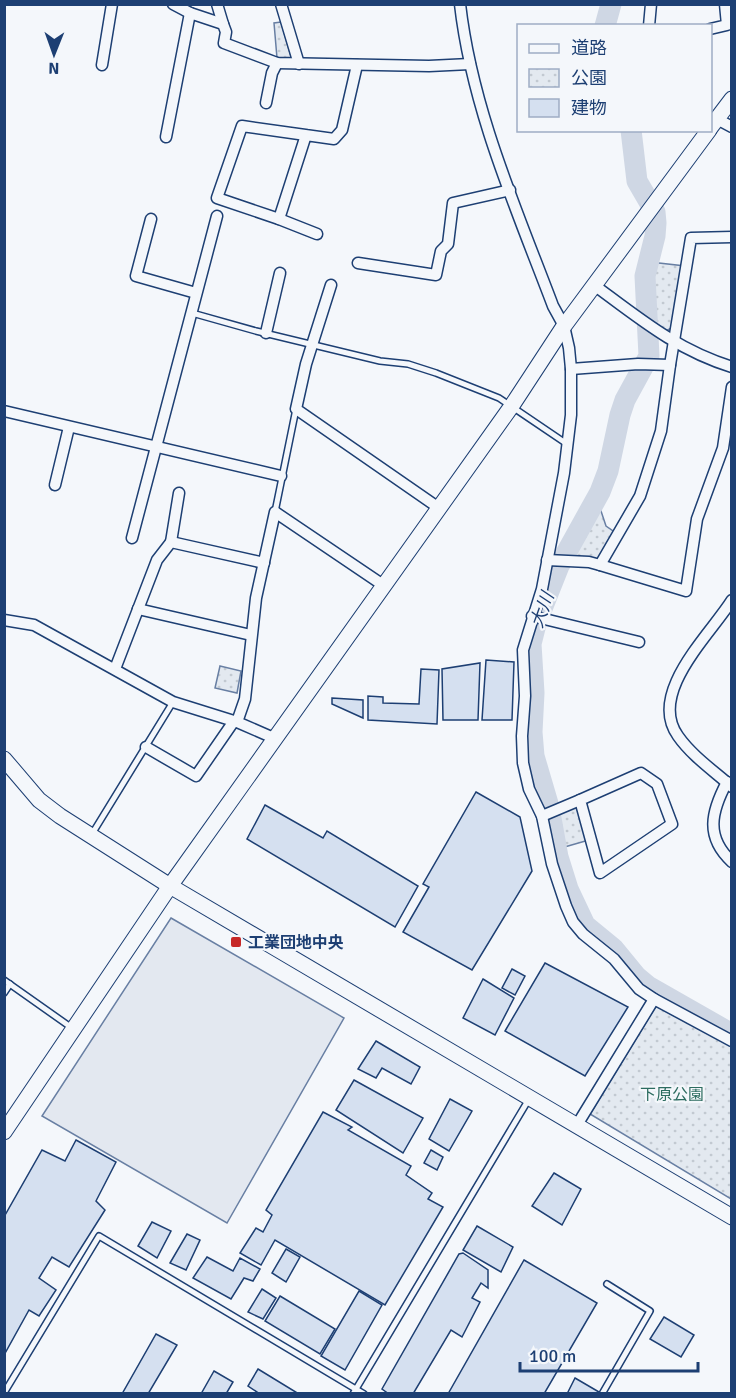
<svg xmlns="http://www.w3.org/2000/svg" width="736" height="1398" font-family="Signika,'Noto Sans JP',sans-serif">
<defs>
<pattern id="park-dots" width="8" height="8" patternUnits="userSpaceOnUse" patternTransform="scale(1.5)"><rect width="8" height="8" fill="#e3e9f0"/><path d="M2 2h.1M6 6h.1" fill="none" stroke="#c2c9d1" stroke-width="1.8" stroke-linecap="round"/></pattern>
</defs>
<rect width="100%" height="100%" fill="#f4f7fb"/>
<g fill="url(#park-dots)" stroke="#687fa3" stroke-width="1.5">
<polygon points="281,22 292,60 277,58 274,23"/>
<polygon points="650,262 685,266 675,326 666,331 649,321 647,276"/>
<polygon points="598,502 606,526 616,533 599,563 566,559"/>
<polygon points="220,666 241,671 237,693 215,688"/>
<polygon points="572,805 581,809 589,840 561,848 552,813"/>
<polygon points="656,1006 731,1046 731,1199 590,1114"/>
</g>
<polygon fill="#e3e8f0" stroke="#687fa3" stroke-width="1.5" points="171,918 344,1018 227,1223 42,1116"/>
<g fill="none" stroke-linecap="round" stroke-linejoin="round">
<g stroke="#cfd7e4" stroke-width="21">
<polyline points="605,26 611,4"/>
<polyline points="631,130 637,181 655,212 656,223 655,236 645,276 649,356 625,400 620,415 608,471 600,492 559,566 536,624 531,644 534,693 532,732 534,756 549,807 558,857 568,889 585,925 613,948 636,976 648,986 732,1034"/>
</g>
</g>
<g fill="#d5e0f0" stroke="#1d3f73" stroke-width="1.5">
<polygon points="486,660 514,662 512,720 482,720"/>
<polygon points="480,663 478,720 443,720 442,669"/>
<polygon points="421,669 439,670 437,724 368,720 368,696 383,697 383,703 419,704"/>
<polygon points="332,698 363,700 363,718 332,704"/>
<polygon points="476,792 520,817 532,871 472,970 403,932 429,887 423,884"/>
<polygon points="265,805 323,838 327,831 418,886 395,927 247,839"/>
<polygon points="545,963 628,1007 585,1076 505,1031"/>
<polygon points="512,969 525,976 515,995 502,988"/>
<polygon points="483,979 514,998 495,1035 463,1018"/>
<polygon points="376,1041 420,1067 411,1084 382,1068 376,1078 358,1069"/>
<polygon points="354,1080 423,1118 403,1153 336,1110"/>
<polygon points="450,1099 472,1111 449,1151 429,1139"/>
<polygon points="323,1112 352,1127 348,1130 411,1166 406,1175 432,1193 428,1199 443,1207 385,1305 275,1240 261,1265 240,1253 256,1228 263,1232 272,1215 266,1210"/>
<polygon points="76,1140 116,1162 96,1201 105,1210 69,1267 52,1257 39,1278 56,1290 39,1316 29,1310 4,1355 4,1217 42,1150 65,1161"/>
<polygon points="431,1150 443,1157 437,1170 424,1163"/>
<polygon points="554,1173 581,1189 562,1225 532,1206"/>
<polygon points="152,1222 171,1231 157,1258 138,1246"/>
<polygon points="477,1226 513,1247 501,1272 463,1250"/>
<polygon points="187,1234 200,1240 186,1270 170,1263"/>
<polygon points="286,1249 300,1257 286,1282 272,1273"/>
<polygon points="463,1253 488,1270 488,1288 481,1283 472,1298 480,1302 462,1337 451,1330 413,1394 389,1394 382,1389 459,1254"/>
<polygon points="207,1257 233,1271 240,1258 260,1269 253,1281 244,1278 231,1299 193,1278"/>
<polygon points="524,1260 597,1303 544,1394 448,1394"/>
<polygon points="262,1289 276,1298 263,1319 248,1312"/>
<polygon points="359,1291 382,1305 345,1370 321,1356"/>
<polygon points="280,1296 335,1329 320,1354 265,1321"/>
<polygon points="664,1317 694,1335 681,1357 650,1339"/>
<polygon points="156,1334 177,1345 148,1394 122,1394"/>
<polygon points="258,1369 299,1394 260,1394 248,1386"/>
<polygon points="214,1371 233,1382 226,1394 201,1394"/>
<polygon points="575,1378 599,1392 599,1394 567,1394"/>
</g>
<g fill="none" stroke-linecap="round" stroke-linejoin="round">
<defs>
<g id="lane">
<polyline points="192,313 256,331 380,361 408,364 436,373 499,398 567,444"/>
<polyline points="275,512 296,409"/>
<polyline points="92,834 173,702"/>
<polyline points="4,980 72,1028"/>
<polyline points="4,993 10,984"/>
<polyline points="4,1393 99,1236 364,1394"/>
<polyline points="353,1394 529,1099"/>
<polyline points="602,1394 650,1311 607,1284"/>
</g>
<g id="street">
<polyline points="173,4 190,13 223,24 226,32 224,43 277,63 429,66 470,64"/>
<polyline points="217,4 223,24"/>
<polyline points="281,4 299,64"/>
<path d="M460 4C472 109 516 208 553 306L564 326 569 348 571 369V415L564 473 542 589 523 650 525 696 522 736 523 763 529 789 542 816 552 864 566 906 573 922 583 934 614 959 639 989 654 999 732 1041"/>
<polyline points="649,26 651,4"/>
<polyline points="710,29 727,25 725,4"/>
<polyline points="102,65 112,4"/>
<polyline points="266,103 272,73 277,63"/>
<polyline points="717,119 732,127"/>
<polyline points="306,135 279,219 217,198 242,126 334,139 342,130 357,65"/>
<polyline points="166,137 190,13"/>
<polyline points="151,219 136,276 196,293"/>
<polyline points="279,219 317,234"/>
<polyline points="358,263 436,275 441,251 448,244 453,203 510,190"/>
<polyline points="331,285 306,364 296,409 439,508"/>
<path d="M594 285C640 319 677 350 732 367"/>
<polyline points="266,333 280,273"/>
<polyline points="571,369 638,364 670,365"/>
<polyline points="4,411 281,476"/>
<polyline points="55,485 69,427"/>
<polyline points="132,538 217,216"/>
<polyline points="171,542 179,493"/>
<polyline points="547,560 589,562 600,565 640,496 661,431 670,365 691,238 732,237"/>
<polyline points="600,565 686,591 697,519 723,448 732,387"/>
<path d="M732 600C710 635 647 693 678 736 692 756 714 771 732 787"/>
<polyline points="138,609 251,635"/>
<polyline points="532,616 639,642"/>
<polyline points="4,620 34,625 173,702 237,722 276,739"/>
<polyline points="115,669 157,560 171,542 264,563"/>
<polyline points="237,722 245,699 256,598 275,512 383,585"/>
<polyline points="146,747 196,776 234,721"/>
<polygon points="641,773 657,784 672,824 600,873 580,800"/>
<path d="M727 782C711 812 705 837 732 862"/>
<polyline points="542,816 580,800"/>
<polyline points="577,1125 654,999"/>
</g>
<g id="secondary">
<polyline points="710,128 732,99"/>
<polyline points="4,759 39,800 60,816 170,886 732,1217"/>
<polyline points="4,1132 170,886 511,407 564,326 709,130"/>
</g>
</defs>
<use href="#lane" stroke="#1d3f73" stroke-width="8"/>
<use href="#street" stroke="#1d3f73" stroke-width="13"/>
<use href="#secondary" stroke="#1d3f73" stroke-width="17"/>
<use href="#lane" stroke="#f4f7fb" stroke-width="5"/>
<use href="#street" stroke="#f4f7fb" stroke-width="10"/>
<use href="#secondary" stroke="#f4f7fb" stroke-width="15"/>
</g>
<rect fill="#c62828" stroke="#f4f7fb" stroke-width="2" x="230" y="936" width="12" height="12" rx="3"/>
<g text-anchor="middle" stroke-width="4.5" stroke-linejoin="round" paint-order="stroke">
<g font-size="16" font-weight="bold" fill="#1d3f73" stroke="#f4f7fb" text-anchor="start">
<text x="248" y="948">工業団地中央</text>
</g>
<g font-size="16" fill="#2c6c60" stroke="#f4f7fb">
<text x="672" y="1100">下原公園</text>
</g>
<g font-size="18" font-style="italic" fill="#1d3f73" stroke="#f4f7fb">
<text transform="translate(542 610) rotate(-70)" y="6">大川</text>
</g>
</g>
<rect width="736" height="1398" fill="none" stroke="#1d3f73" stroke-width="12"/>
<rect x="517" y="24" width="195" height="108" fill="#f4f7fb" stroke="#9eadc5" stroke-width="1.5"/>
<rect x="529" y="44" width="30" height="9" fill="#f4f7fb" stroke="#9eadc5" stroke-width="1.5"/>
<text x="571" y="54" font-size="18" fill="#1d3f73">道路</text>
<rect x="529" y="69" width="30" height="18" fill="url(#park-dots)" stroke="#9eadc5" stroke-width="1.5"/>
<text x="571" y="84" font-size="18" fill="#1d3f73">公園</text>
<rect x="529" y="99" width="30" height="18" fill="#d5e0f0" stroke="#9eadc5" stroke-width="1.5"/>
<text x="571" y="114" font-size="18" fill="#1d3f73">建物</text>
<g transform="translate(54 54) rotate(181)" stroke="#f4f7fb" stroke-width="4.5" paint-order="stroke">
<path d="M0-4.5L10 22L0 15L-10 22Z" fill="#1d3f73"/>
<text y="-9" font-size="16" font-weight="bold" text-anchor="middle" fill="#1d3f73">N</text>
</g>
<path d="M520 1362v9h178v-9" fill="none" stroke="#1d3f73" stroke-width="3"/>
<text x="529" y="1362" font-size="18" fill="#1d3f73" stroke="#f4f7fb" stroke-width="4.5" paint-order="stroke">100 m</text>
</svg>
